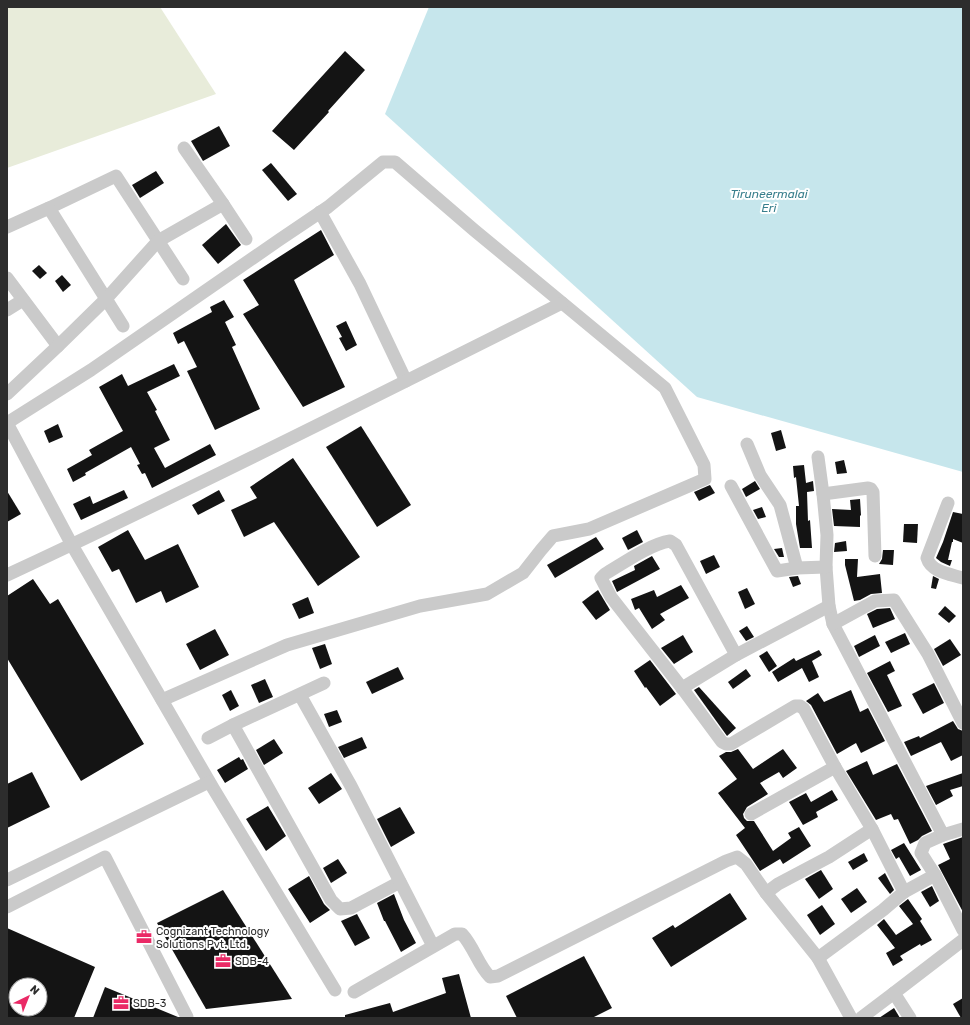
<svg xmlns="http://www.w3.org/2000/svg" width="970" height="1025" font-family="Rubik,sans-serif">
<rect width="100%" height="100%" fill="#fff"/>
<polygon fill="#e8ecda" points="7,7 160,7 216,94 7,168"/>
<polygon fill="#c6e6ec" points="429,7 963,7 963,472 697,397 385,114"/>
<g fill="#141414" fill-rule="evenodd">
<polygon points="345,51 365,70 328,111 329,112 294,150 272,131"/>
<polygon points="219,126 230,146 203,161 191,141"/>
<polygon points="271,163 297,194 288,201 262,170"/>
<polygon points="156,171 164,183 140,198 132,185"/>
<polygon points="226,224 241,245 218,264 202,245"/>
<polygon points="321,230 334,255 294,280 345,387 303,407 243,314 259,305 243,280"/>
<polygon points="39,265 47,273 40,279 32,271"/>
<polygon points="62,275 71,285 63,292 55,281"/>
<polygon points="224,300 234,317 225,322 236,345 232,347 260,409 215,430 187,371 197,367 184,341 178,344 173,333 212,312 210,307"/>
<polygon points="346,321 357,345 346,351 339,338 342,337 336,326"/>
<polygon points="174,364 180,376 147,392 157,410 155,411 170,440 154,448 165,468 210,444 216,455 152,488 145,473 142,474 137,465 140,464 131,447 85,473 86,475 73,482 67,469 92,455 89,450 123,431 99,387 122,374 128,386"/>
<polygon points="58,424 63,437 49,443 44,431"/>
<polygon points="361,426 411,505 377,527 326,447"/>
<polygon points="781,430 786,448 776,451 771,433"/>
<polygon points="293,458 360,557 318,586 274,522 244,537 231,510 257,498 250,487"/>
<polygon points="844,460 847,473 837,474 835,462"/>
<polygon points="804,465 806,483 813,481 814,491 807,492 808,521 810,520 812,548 800,548 796,524 796,506 799,506 796,477 794,478 793,466"/>
<polygon points="755,481 760,489 746,497 742,489"/>
<polygon points="710,485 715,493 699,501 694,492"/>
<polygon points="124,490 128,498 81,520 73,504 90,496 93,504"/>
<polygon points="219,490 225,501 198,515 192,505"/>
<polygon points="7,491 21,514 7,522"/>
<polygon points="860,499 861,515 860,516 860,527 834,526 832,509 851,510 850,500"/>
<polygon points="762,507 766,517 758,519 753,510"/>
<polygon points="953,512 963,514 963,543 953,539 953,542 952,542 948,560 952,560 950,566 941,562 936,558 943,542"/>
<polygon points="904,524 918,524 917,543 903,542"/>
<polygon points="128,530 145,560 178,544 199,587 166,603 161,591 136,603 119,569 112,572 98,547"/>
<polygon points="637,530 643,542 628,550 622,538"/>
<polygon points="596,537 604,549 555,578 547,565"/>
<polygon points="846,541 847,551 834,552 835,543"/>
<polygon points="782,548 784,557 779,557 774,549"/>
<polygon points="883,550 894,550 893,565 879,564 882,559"/>
<polygon points="714,555 720,567 706,574 700,561"/>
<polygon points="652,556 660,569 617,592 612,581 635,570 634,566"/>
<polygon points="845,559 858,559 857,577 880,574 882,593 871,594 860,600 854,601 845,565"/>
<polygon points="798,576 801,584 793,587 789,577"/>
<polygon points="933,576 939,579 936,589 931,588"/>
<polygon points="33,579 50,604 58,599 144,744 81,781 7,658 7,596"/>
<polygon points="681,585 689,598 660,614 665,620 652,629 639,608 635,610 631,599 654,590 657,597"/>
<polygon points="747,588 755,604 745,609 738,592"/>
<polygon points="598,590 610,610 596,620 582,602"/>
<polygon points="308,597 314,613 299,619 292,604"/>
<polygon points="945,606 956,616 949,623 938,614"/>
<polygon points="877,609 890,608 895,619 873,628 867,614"/>
<polygon points="747,626 754,637 746,641 739,631"/>
<polygon points="215,629 229,655 200,670 186,644"/>
<polygon points="905,633 910,644 891,653 885,642"/>
<polygon points="683,635 693,652 674,664 661,648"/>
<polygon points="875,635 880,646 859,657 854,646"/>
<polygon points="950,639 961,655 943,666 934,649"/>
<polygon points="325,644 332,664 320,669 312,648"/>
<polygon points="819,650 822,655 812,661 819,677 809,682 802,668 778,682 772,672 794,658 796,661"/>
<polygon points="767,651 777,666 769,672 759,656"/>
<polygon points="650,660 676,694 660,706 646,687 645,688 634,671"/>
<polygon points="890,661 895,671 887,675 902,706 888,712 867,673"/>
<polygon points="398,667 404,679 372,694 366,682"/>
<polygon points="746,669 751,676 733,689 728,682"/>
<polygon points="265,679 273,697 259,703 251,685"/>
<polygon points="934,683 944,703 923,714 912,694"/>
<polygon points="699,687 736,728 727,736 694,690"/>
<polygon points="231,690 239,706 230,711 222,695"/>
<polygon points="851,690 860,712 868,708 885,741 861,753 856,743 837,754 811,705 806,701 818,693 824,702"/>
<polygon points="337,710 342,722 329,727 324,714"/>
<polygon points="953,721 958,729 963,731 963,755 951,761 941,742 911,756 904,742 919,736 920,738"/>
<polygon points="362,737 367,748 344,758 338,747"/>
<polygon points="274,739 283,753 264,765 256,750"/>
<polygon points="738,749 753,769 783,749 797,768 783,778 779,772 760,783 768,794 747,807 743,814 744,818 747,821 754,821 773,851 791,838 788,833 799,827 811,846 783,864 780,859 760,871 736,835 745,828 718,793 737,779 719,756 726,752 731,752"/>
<polygon points="239,757 241,760 243,759 248,769 225,783 217,770"/>
<polygon points="867,761 873,775 897,764 932,831 922,836 918,840 910,844 898,819 894,820 891,814 876,820 846,771"/>
<polygon points="32,772 50,807 7,828 7,784"/>
<polygon points="331,773 342,789 319,804 308,788"/>
<polygon points="963,773 963,786 950,790 953,796 936,805 926,786"/>
<polygon points="832,790 838,800 816,812 818,817 803,825 789,802 806,793 811,802"/>
<polygon points="268,806 286,836 266,851 246,819"/>
<polygon points="400,807 415,833 391,847 377,819"/>
<polygon points="963,837 963,912 938,865 950,859 943,844"/>
<polygon points="904,843 921,870 910,876 899,857 896,859 891,850"/>
<polygon points="864,853 868,861 853,870 848,862"/>
<polygon points="338,859 347,873 331,883 323,868"/>
<polygon points="821,870 833,889 819,899 805,879"/>
<polygon points="885,873 894,890 890,894 878,878"/>
<polygon points="309,876 324,904 330,910 310,923 288,889"/>
<polygon points="932,886 939,901 930,907 921,892"/>
<polygon points="857,888 867,902 851,913 841,899"/>
<polygon points="223,890 292,999 206,1009 157,923"/>
<polygon points="730,893 747,919 671,967 652,938 673,925 675,928"/>
<polygon points="394,894 404,920 416,943 401,952 385,921 384,921 377,903"/>
<polygon points="908,899 922,919 920,921 932,940 921,946 920,944 900,956 903,960 893,966 886,953 895,948 877,925 884,919 896,935 913,924 899,906"/>
<polygon points="822,905 835,924 820,935 807,915"/>
<polygon points="357,914 370,938 355,946 341,921"/>
<path d="M7 928 95 967 74 1018H7ZM16 985H40V1009H16Z"/>
<polygon points="584,956 612,1008 592,1018 517,1018 506,996"/>
<polygon points="459,974 471,1018 345,1018 345,1015 390,1003 393,1012 446,993 442,978"/>
<polygon points="105,987 178,1017 179,1018 93,1018"/>
<polygon points="963,998 963,1018 961,1018 953,1004"/>
<polygon points="894,1008 900,1018 879,1018"/>
</g>
<g fill="none" stroke-linecap="round" stroke-linejoin="round">
<g stroke="#cacaca" stroke-width="13">
<polyline points="184,148 223,204 246,239"/>
<polyline points="49,208 116,176 183,279"/>
<polyline points="320,212 360,284 406,381"/>
<polyline points="7,227 49,208 123,326"/>
<polyline points="7,278 58,346"/>
<polyline points="7,310 23,300"/>
<polyline points="7,394 58,346 106,299 158,241 223,204"/>
<polyline points="7,423 91,370 279,240 328,207 383,162 395,162 474,230 665,388 704,465 705,479 589,529 553,536 541,550 523,573 487,594 420,606 287,645 162,700"/>
<polyline points="7,423 72,545 213,788 335,990"/>
<polyline points="747,444 760,475 780,505 797,568"/>
<polyline points="818,457 823,494 827,535 826,567 829,606 833,624 943,835 925,843 921,853 935,875 963,930"/>
<polyline points="731,486 777,571 797,568 826,567"/>
<polyline points="823,494 868,488 871,489 873,492 875,556"/>
<path d="M948 503 927 558C931 572 950 574 963 578"/>
<path d="M7 575C194 488 378 395 562 303"/>
<polyline points="833,624 875,601 894,600 928,654 963,723"/>
<path d="M736 655 676 545 670 541C650 544 622 564 605 574L601 578 611 597 682 688 722 742 726 744H731L795 706H800L804 709 835 767 872 829"/>
<polyline points="324,683 233,725 331,900 340,909 351,908 400,882"/>
<polyline points="682,688 736,655 829,606"/>
<polyline points="300,695 351,786 433,946"/>
<polyline points="208,738 233,725"/>
<polyline points="751,814 835,767"/>
<polyline points="943,835 963,829"/>
<polyline points="7,880 209,782"/>
<polyline points="766,893 818,958 851,1018"/>
<polyline points="7,907 105,857 187,1017"/>
<polyline points="818,958 883,910 904,892"/>
<path d="M354 992 455 934H462C474 947 478 965 490 977L498 976 726 861 737 857 746 864 766 893 778 884 829 857 872 829 904 892 935 875"/>
<polyline points="861,1018 894,993"/>
<polyline points="910,1018 894,993 963,940"/>
</g>
</g>
<defs>
<symbol id="office-bare" viewBox="-9 -9 18 18"><path d="M-6-3h4V-5.5h4V-3h4V5H-6ZM-1-4.5V-3h2v-1.5ZM-6 0V1H6V0Z" fill="#ea2a66" stroke="#fff" stroke-width="2.5" paint-order="stroke"/></symbol>
</defs>
<g fill-rule="evenodd">
<use href="#office-bare" x="133" y="926" width="22" height="22"/>
<use href="#office-bare" x="212" y="950" width="22" height="22"/>
<use href="#office-bare" x="110" y="992" width="22" height="22"/>
</g>
<g text-anchor="middle" stroke-width="4" stroke-linejoin="round" paint-order="stroke">
<g font-size="11" fill="#2d2d2d" stroke="#fff" text-anchor="start">
<text x="156" y="935">Cognizant Technology<tspan x="156" dy="13">Solutions Pvt. Ltd.</tspan></text>
<text x="235" y="965">SDB-4</text>
<text x="133" y="1007">SDB-3</text>
</g>
<g font-size="12" font-style="italic" fill="#377e8c" stroke="#fff">
<text x="769" y="198">Tiruneermalai<tspan x="769" dy="14">Eri</tspan></text>
</g>
</g>
<rect width="970" height="1025" fill="none" stroke="#2d2d2d" stroke-width="16"/>
<g transform="translate(28 997) rotate(43)"><circle r="19" fill="#ffffff" stroke="#ababab"/>
<path d="M0-3L7 15L0 10L-7 15Z" fill="#ea2a66"/>
<text y="-6" font-size="11" font-weight="bold" text-anchor="middle" fill="#2d2d2d">N</text>
</g>
</svg>
